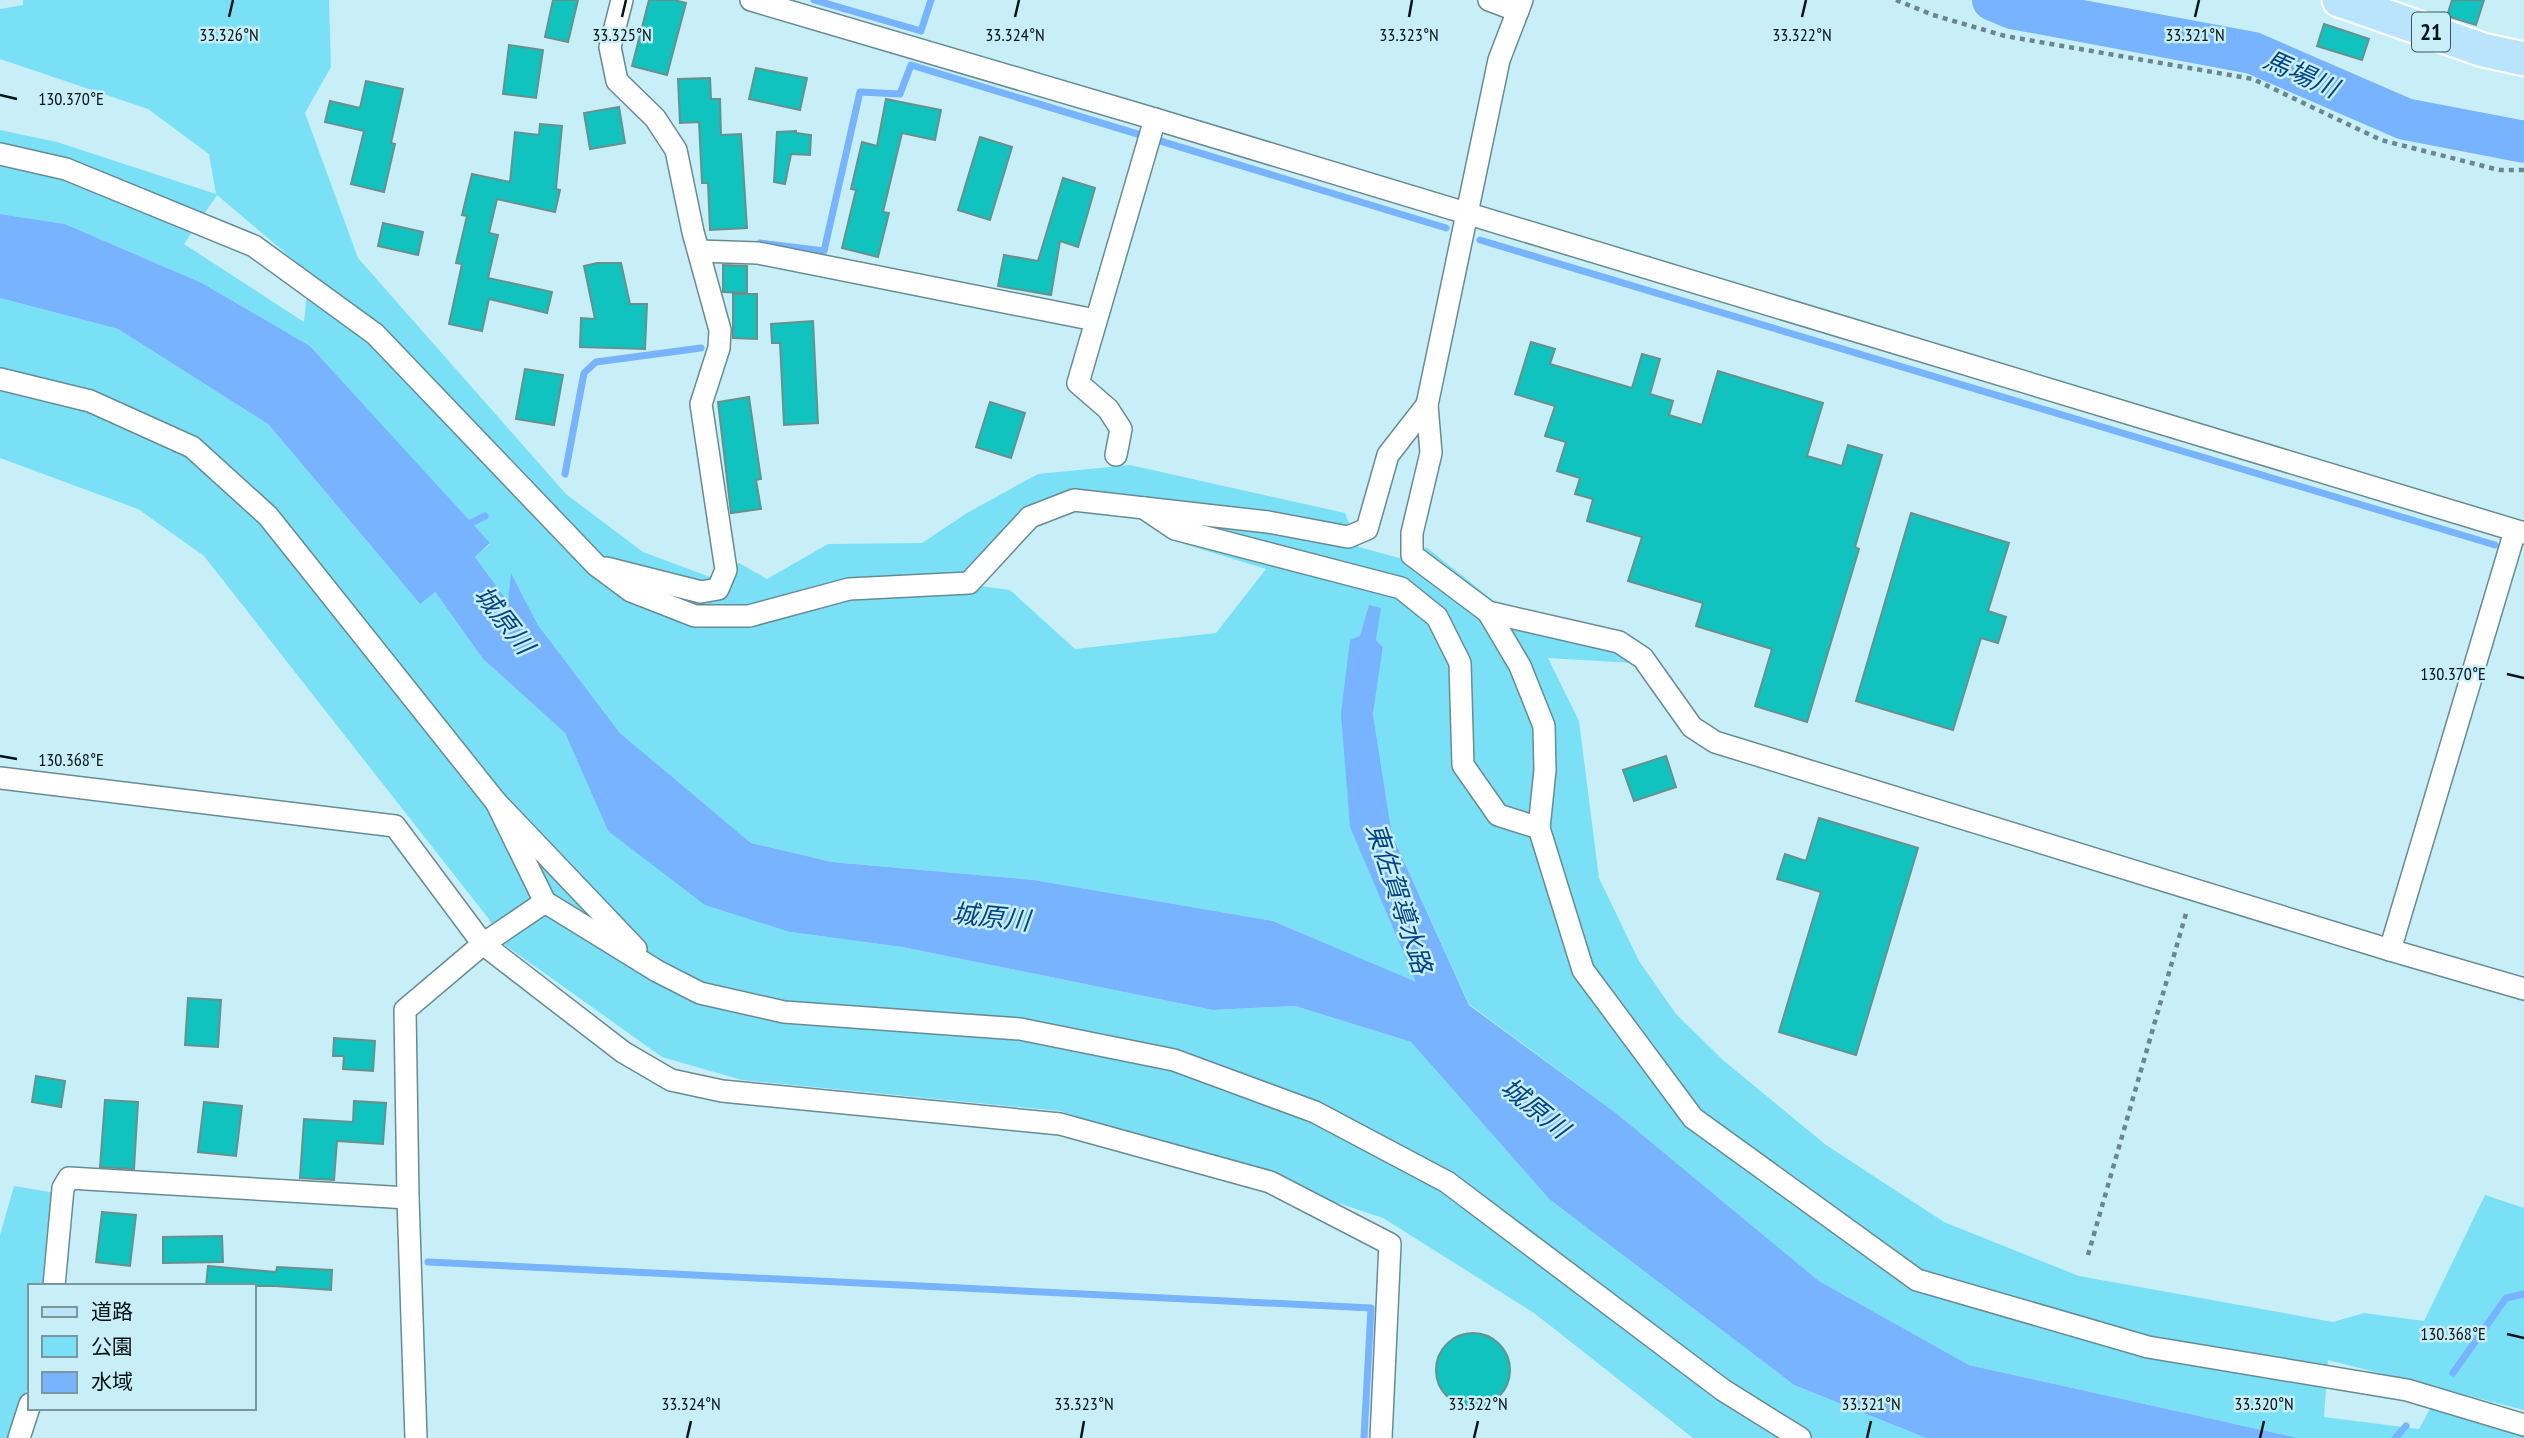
<svg xmlns="http://www.w3.org/2000/svg" width="2524" height="1438" font-family="'PT Sans Narrow','Noto Sans JP',sans-serif">
<rect width="100%" height="100%" fill="#c8eff8"/>
<g fill="#7ae0f6" fill-rule="evenodd">
<path d="M23 0H329L331 67 305 113 358 258 566 494 643 552 710 577 739 563 767 579 828 544 922 543 967 513 1038 474 1130 465 1345 513 1359 547 1410 561 1426 547 1503 608 1635 640 1633 663 1548 658 1579 721 1599 878 1639 961 1676 1014 1724 1061 1826 1145 1944 1222 2079 1276 2333 1322 2364 1313 2424 1321 2485 1195 2524 1208V1410L2328 1360 2324 1417 2419 1429 2430 1409 2524 1435V1438H2298L1969 1365 1819 1281 1616 1113 1469 1004 1392 835 1373 714 1383 647 1376 640 1380 608 1350 826 1417 983 1273 921 1034 880 832 862 751 843 620 733 538 625 512 575 508 603 475 557 490 544 310 346 202 283 65 224 0 214V130L57 142 216 194 209 154 148 109 0 59V9L23 5ZM217 195 309 273 304 322 184 244ZM1069 510 1135 516 1171 540 1266 569 1216 633 1075 649 1010 590 980 586 1040 521Z"/>
<polygon points="0,298 118,329 268,424 419,603 434,591 483,659 565,733 608,831 790,932 902,947 1213,1010 1295,1006 1411,1042 1549,1199 1794,1385 1926,1438 1693,1438 1534,1313 1383,1218 1060,1111 742,1080 662,1057 505,945 488,918 204,556 138,509 0,458"/>
<polygon points="14,1186 56,1193 48,1286 30,1286 30,1382 8,1438 0,1438 0,1235"/>
</g>
<polygon fill="#78b3ff" points="0,214 65,224 202,283 310,346 490,543 475,557 508,602 511,573 538,625 620,733 751,843 832,862 1034,880 1273,921 1416,982 1350,827 1341,714 1350,640 1360,636 1369,605 1381,608 1376,640 1383,647 1373,714 1392,835 1469,1005 1616,1113 1819,1281 1969,1365 2298,1438 1926,1438 1794,1385 1549,1199 1411,1042 1295,1006 1213,1010 902,947 790,932 705,905 608,831 565,733 483,659 435,592 420,604 268,424 118,329 0,298"/>
<g fill="none" stroke-linecap="round" stroke-linejoin="round">
<g stroke="#78b3ff" stroke-width="7">
<polyline points="814,0 921,31 931,0"/>
<polyline points="1480,240 2495,545"/>
<polyline points="760,243 824,251 860,92 900,94 911,65 1446,228"/>
<polyline points="565,474 584,373 596,362 701,348"/>
<polyline points="463,527 485,516"/>
<polyline points="428,1262 1371,1308 1364,1438"/>
<polyline points="2453,1373 2506,1298 2524,1294"/>
<polyline points="2395,1438 2406,1426"/>
</g>
<polyline stroke="#78b3ff" stroke-width="42" points="1993,0 2012,8 2253,53 2405,119 2524,142"/>
</g>
<g fill="#10c3bf" stroke="#6a908e" stroke-width="2">
<polygon points="553,0 578,0 568,42 545,37"/>
<polygon points="649,0 674,0 686,3 667,75 632,66"/>
<polygon points="2452,0 2484,0 2476,25 2447,16"/>
<polygon points="2324,24 2369,39 2362,60 2317,46"/>
<polygon points="509,45 543,50 536,98 503,94"/>
<polygon points="756,68 807,78 800,110 749,99"/>
<polygon points="710,78 711,99 720,99 721,135 741,134 747,228 710,230 708,183 702,183 699,122 680,123 678,79"/>
<polygon points="366,81 403,89 391,143 395,144 384,192 351,184 364,131 325,122 330,101 360,108"/>
<polygon points="886,99 941,110 935,140 902,133 883,212 889,213 878,257 842,248 856,190 851,189 862,142 877,146"/>
<polygon points="619,107 625,143 590,149 584,113"/>
<polygon points="540,124 562,126 556,189 560,190 555,212 497,199 489,233 498,235 488,278 552,292 547,313 489,299 482,331 449,324 462,264 456,263 467,216 462,215 472,174 510,182 515,132 539,135"/>
<polygon points="796,131 796,133 811,135 810,155 791,154 785,184 774,182 777,132"/>
<polygon points="980,137 1012,147 990,220 958,210"/>
<polygon points="1063,178 1095,188 1078,247 1060,241 1051,295 998,286 1004,255 1038,261"/>
<polygon points="383,223 423,232 418,255 378,246"/>
<polygon points="597,263 621,263 630,304 647,304 645,349 580,347 581,318 595,319 584,266"/>
<polygon points="723,265 747,266 747,293 723,292"/>
<polygon points="733,294 757,294 757,339 733,338"/>
<polygon points="813,321 818,423 784,425 780,343 772,343 771,324"/>
<polygon points="1531,342 1555,349 1550,364 1632,388 1642,354 1660,359 1650,394 1673,401 1669,415 1702,425 1718,371 1823,403 1807,456 1842,466 1848,445 1882,455 1855,547 1859,549 1807,722 1755,706 1772,649 1696,626 1703,603 1628,581 1642,537 1587,521 1593,499 1575,494 1580,478 1557,471 1566,442 1545,436 1555,406 1515,394"/>
<polygon points="525,369 563,375 554,425 516,419"/>
<polygon points="749,397 761,479 756,480 761,509 731,513 718,402"/>
<polygon points="990,402 1025,413 1011,458 976,447"/>
<polygon points="1911,513 2009,543 1988,611 2006,617 1998,643 1981,638 1953,730 1856,701"/>
<polygon points="1666,756 1676,787 1634,801 1623,770"/>
<polygon points="1819,818 1918,848 1856,1055 1779,1032 1821,892 1777,879 1785,854 1806,861"/>
<polygon points="188,998 221,1000 218,1047 185,1045"/>
<polygon points="334,1038 375,1041 373,1071 343,1069 344,1056 333,1056"/>
<polygon points="36,1076 65,1081 61,1107 32,1102"/>
<polygon points="105,1100 138,1102 134,1169 100,1167"/>
<polygon points="354,1101 386,1103 383,1144 337,1141 334,1180 300,1178 304,1119 353,1122"/>
<polygon points="204,1102 242,1106 236,1156 198,1152"/>
<polygon points="102,1212 136,1215 130,1266 96,1262"/>
<polygon points="222,1236 223,1262 163,1263 163,1237"/>
<polygon points="208,1266 276,1272 277,1267 332,1270 331,1290 275,1286 206,1286"/>
<circle cx="1473" cy="1370" r="37"/>
</g>
<g fill="none" stroke-linecap="round" stroke-linejoin="round">
<defs>
<g id="street">
<polyline points="751,0 1155,119 2524,533"/>
<polyline points="1489,0 1518,11"/>
<polyline points="1522,0 1499,60 1427,405 1431,453 1412,533 1412,555 1488,612 1520,666 1544,726 1545,770 1539,828 1583,970 1693,1118 1917,1280 2148,1347 2407,1390 2524,1425"/>
<polyline points="0,154 66,169 254,246 375,334 596,565 631,591 695,616 749,616 849,589 969,583 1030,517 1074,500 1268,522 1348,537 1367,529 1388,455 1427,405"/>
<polyline points="699,251 758,253 1095,320"/>
<polyline points="0,379 90,401 192,447 268,516 496,802 636,949"/>
<polyline points="1116,455 1121,429 1108,409 1078,383 1155,119"/>
<polyline points="1144,508 1175,529 1401,588 1437,617 1460,663 1463,765 1498,815 1539,828"/>
<polyline points="606,568 701,592 718,589 726,570 701,404 719,348 720,330 693,232 676,150 655,118 617,81 610,47 622,0"/>
<polyline points="1488,612 1619,642 1643,658 1692,727 1715,742 2390,950 2524,989"/>
<polyline points="0,778 395,826 483,944 623,1052 671,1080 722,1091 1060,1124 1270,1182 1390,1244 1381,1438"/>
<polyline points="496,802 545,902 657,971 700,993 784,1012 1020,1029 1174,1060 1315,1112 1447,1182 1723,1390 1800,1438"/>
<polyline points="2390,950 2515,531"/>
<polyline points="54,1286 63,1188 69,1178 408,1198"/>
<polyline points="19,1438 30,1404"/>
<polyline points="416,1438 408,1198 405,1010 483,944 545,902"/>
</g>
<polyline id="primary" points="2339,0 2483,50 2524,59"/>
</defs>
<use href="#street" stroke="#678b93" stroke-width="24"/>
<use href="#primary" stroke="#fff" stroke-width="37"/>
<g stroke="#6b868c" stroke-width="4.5" stroke-dasharray="5 5" stroke-linecap="butt">
<polyline points="1896,0 1933,15 2005,36 2253,79 2381,140 2499,170 2524,170"/>
<polyline points="2088,1255 2187,910"/>
</g>
<use href="#street" stroke="#fff" stroke-width="21"/>
<use href="#primary" stroke="#b9e4fb" stroke-width="33"/>
</g>
<path fill="none" stroke="#051316" stroke-width="2.5" d="M229 17 233 0M622 17 626 0M1015 17 1019 0M1409 17 1412 0M1802 17 1806 0M2195 17 2199 0M0 95 17 99M2507 674 2524 678M0 756 17 759M2507 1334 2524 1338M687 1438 691 1421M1081 1438 1084 1421M1474 1438 1478 1421M1867 1438 1871 1421M2260 1438 2264 1421"/>
<g text-anchor="middle" stroke-width="5" stroke-linejoin="round" paint-order="stroke">
<rect fill="#c8eff8" stroke="#40555a" stroke-width="2" x="2412" y="12.5" width="38" height="39" rx="5"/>
<g font-size="23" font-weight="bold" fill="#051316">
<text x="2431" y="40">21</text>
</g>
<g font-size="26" font-style="italic" fill="#044485" stroke="#c8eff8">
<text transform="translate(2301 74) rotate(24)" y="9">馬場川</text>
<text transform="translate(504 620) rotate(52)" y="9">城原川</text>
<text transform="translate(1399 898) rotate(72)" y="9">東佐賀導水路</text>
<text transform="translate(991 917) rotate(6)" y="9">城原川</text>
<text transform="translate(1535 1108) rotate(39)" y="9">城原川</text>
</g>
</g>
<g font-size="18" text-anchor="middle" fill="#051316" stroke="#c8eff8" stroke-width="5" stroke-linejoin="round" paint-order="stroke">
<text x="229" y="41">33.326°N</text>
<text x="622" y="41">33.325°N</text>
<text x="1015" y="41">33.324°N</text>
<text x="1409" y="41">33.323°N</text>
<text x="1802" y="41">33.322°N</text>
<text x="2195" y="41">33.321°N</text>
<text x="71" y="105">130.370°E</text>
<text x="2453" y="680">130.370°E</text>
<text x="71" y="766">130.368°E</text>
<text x="2453" y="1340">130.368°E</text>
<text x="691" y="1410">33.324°N</text>
<text x="1084" y="1410">33.323°N</text>
<text x="1478" y="1410">33.322°N</text>
<text x="1871" y="1410">33.321°N</text>
<text x="2264" y="1410">33.320°N</text>
</g>
<rect x="28" y="1284" width="228" height="126" fill="#c8eff8" stroke="#7a979e" stroke-width="2"/>
<rect x="42" y="1307" width="35" height="10" fill="#b9e4fb" stroke="#7a979e" stroke-width="2"/>
<text x="91" y="1319" font-size="21" fill="#051316">道路</text>
<rect x="42" y="1336" width="35" height="21" fill="#7ae0f6" stroke="#7a979e" stroke-width="2"/>
<text x="91" y="1354" font-size="21" fill="#051316">公園</text>
<rect x="42" y="1372" width="35" height="21" fill="#78b3ff" stroke="#7a979e" stroke-width="2"/>
<text x="91" y="1389" font-size="21" fill="#051316">水域</text>
</svg>
